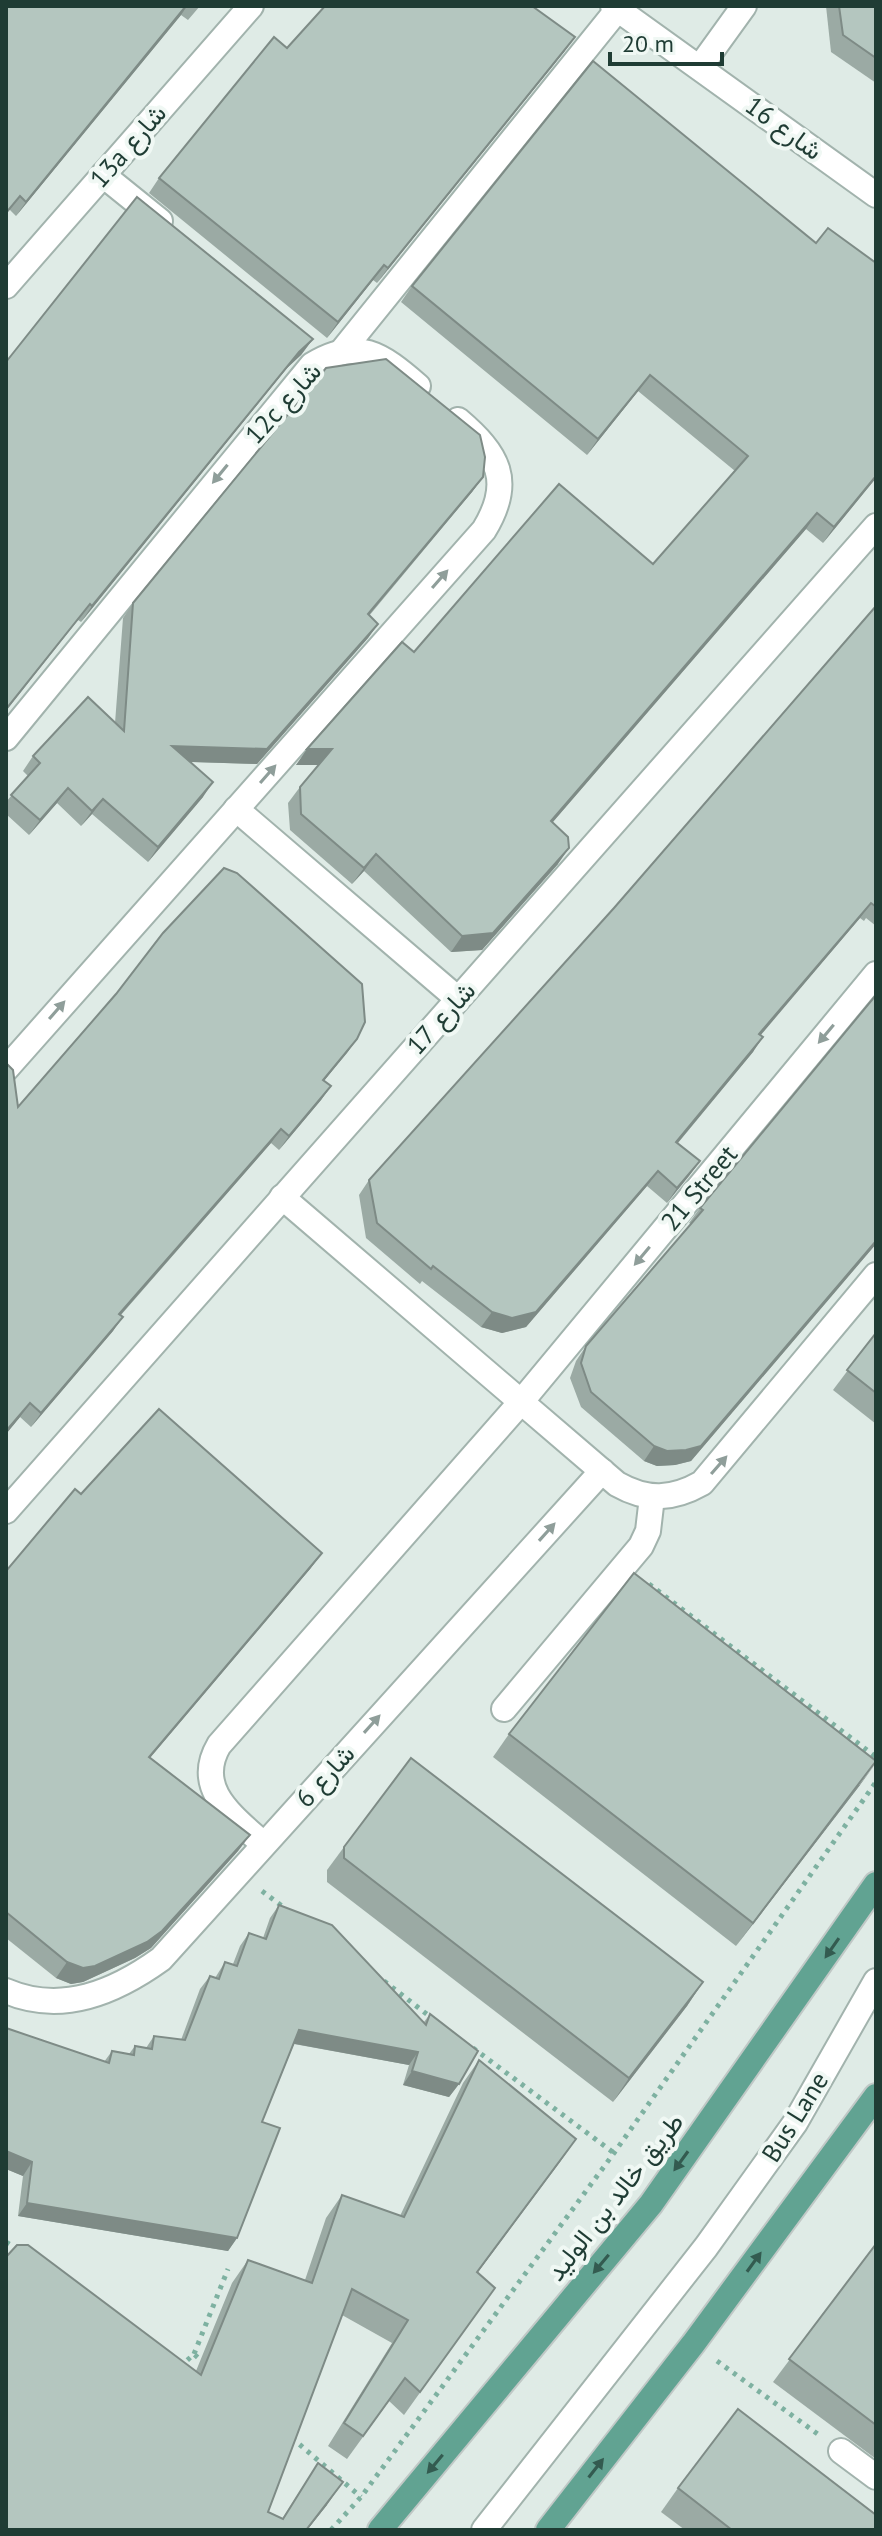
<svg xmlns="http://www.w3.org/2000/svg" width="882" height="2536" font-family="'PT Sans',Vazirmatn,sans-serif">
<rect width="100%" height="100%" fill="#dfebe6"/>
<g fill="none" stroke-linecap="round" stroke-linejoin="round">
<defs>
<g id="minor">
<polyline points="613,6 876,195"/>
<polyline points="700,67 744,6"/>
<polyline points="103,175 160,221"/>
<polyline points="6,286 251,6"/>
<polyline points="342,351 618,9"/>
<path d="M6 738 312 365C358 337 381 354 418 386"/>
<polyline points="236,809 458,999"/>
<path d="M6 1069 484 530C514 481 498 454 458 420"/>
<path d="M282 1197 617 1484C647 1501 672 1500 702 1483L876 1275"/>
<polyline points="6,1511 876,526"/>
<polyline points="504,1709 641,1546 648,1531 652,1497"/>
<path d="M263 1844C234 1817 193 1789 219 1745L521 1402 876 974"/>
<path d="M6 1991C62 2015 115 1992 161 1959L602 1471"/>
<polyline points="841,2451 876,2477"/>
<polyline points="484,2530 706,2247 795,2123 876,1981"/>
</g>
<g id="major">
<polyline points="380,2530 651,2204 876,1884"/>
<polyline points="548,2530 693,2344 876,2096"/>
</g>
</defs>
<use href="#minor" stroke="#a2b3ad" stroke-width="28"/>
<use href="#major" stroke="#c0c8c6" stroke-width="28"/>
<g stroke="#7eb1a1" stroke-width="5" stroke-dasharray="4 6" stroke-linecap="butt">
<polyline points="649,1584 876,1757"/>
<polyline points="262,1891 286,1909"/>
<polyline points="384,1981 433,2019"/>
<polyline points="473,2048 614,2153"/>
<polyline points="6,2242 20,2251"/>
<polyline points="194,2354 228,2269"/>
<polyline points="717,2361 819,2435"/>
<polyline points="180,2367 194,2354 205,2364"/>
<polyline points="292,2438 361,2497"/>
<polyline points="331,2530 361,2497 614,2153 876,1782"/>
</g>
<use href="#minor" stroke="#fff" stroke-width="24"/>
<use href="#major" stroke="#61a392" stroke-width="24"/>
</g>
<g fill="#9baaa4">
<polygon points="6,6 200,6 188,20 181,15 16,216 10,210"/>
<polygon points="826,6 876,6 876,83 831,52"/>
<polygon points="575,37 564,52 377,283 373,280 327,338 149,193 159,178 287,48"/>
<polygon points="816,243 876,263 876,478 823,543 806,529 552,823 558,864 482,950 451,952 364,871 352,884 290,830 288,803 300,787 318,765 296,765 414,652 653,564 735,471 638,391 587,455 401,302 412,286"/>
<polygon points="313,339 301,355 287,368 81,622 78,620 6,362"/>
<polygon points="483,477 472,492 369,616 378,624 368,638 257,764 191,762 203,797 148,862 92,814 81,826 57,803 29,835 6,814 6,802 28,776 23,771 33,756 115,723 123,618 133,603"/>
<polygon points="876,606 876,926 866,918 864,921 860,918 760,1035 753,1052 678,1143 700,1161 667,1203 647,1186 526,1327 502,1333 481,1327 422,1281 420,1284 366,1238 359,1195 369,1180 614,908"/>
<polygon points="876,995 876,1244 691,1461 675,1465 657,1466 644,1461 581,1407 570,1378 576,1361 586,1346 691,1224 689,1223 700,1208"/>
<polygon points="357,1039 324,1081 331,1086 321,1100 279,1150 271,1143 121,1315 113,1331 31,1427 20,1417 6,1434 6,1063 18,1107"/>
<polygon points="876,1333 876,1424 833,1390"/>
<polygon points="81,1494 322,1553 310,1569 150,1758 250,1835 238,1851 151,1948 135,1958 83,1982 71,1984 56,1978 6,1938 6,1571"/>
<polygon points="509,1734 860,1785 736,1946 493,1757"/>
<polygon points="344,1847 703,1982 687,2006 613,2102 327,1882 327,1870"/>
<polygon points="279,1905 424,2022 430,2014 459,2084 449,2097 403,2085 409,2065 294,2044 262,2122 237,2238 228,2251 18,2216 23,2176 6,2169 6,2028 104,2062 112,2051 129,2054 135,2046 146,2048 154,2036 181,2040 200,1989 210,1976 215,1978 225,1962 233,1964 240,1946 249,1933 263,1938 270,1918"/>
<polygon points="479,2060 576,2139 477,2273 479,2310 404,2415 389,2401 347,2459 328,2446 392,2343 342,2315 268,2512 282,2519 318,2463 327,2505 307,2530 6,2530 196,2371 232,2283 248,2260 305,2280 326,2218 342,2195 400,2216 463,2083"/>
<polygon points="876,2244 876,2459 773,2382"/>
<polygon points="678,2488 876,2530 685,2530 661,2512"/>
</g>
<g fill="#7e8b86">
<polygon points="187,6 181,15 16,216 26,202"/>
<polygon points="575,37 564,52 377,283 388,268"/>
<polygon points="384,265 373,280 327,338 338,322"/>
<polygon points="313,339 301,355 287,368 81,622 92,606 299,352"/>
<polygon points="650,375 638,391 587,455 598,439"/>
<polygon points="876,476 876,478 823,543 834,527"/>
<polygon points="483,477 472,492 357,629 368,614"/>
<polygon points="817,513 806,529 539,838 551,821"/>
<polygon points="90,604 78,620 6,711 6,709"/>
<polygon points="378,624 368,638 257,764 162,761 172,746"/>
<polygon points="307,749 332,749 320,765 296,765"/>
<polygon points="213,782 203,797 148,862 158,847"/>
<polygon points="68,788 57,803 29,835 40,820"/>
<polygon points="103,799 92,814 81,826 92,811"/>
<polygon points="569,848 558,864 482,950 451,952 462,936"/>
<polygon points="376,854 364,871 352,884 364,868"/>
<polygon points="871,903 860,918 749,1049 759,1034"/>
<polygon points="763,1037 753,1052 666,1157 676,1142"/>
<polygon points="357,1039 347,1053 313,1094 323,1080"/>
<polygon points="331,1086 321,1100 279,1150 289,1136"/>
<polygon points="281,1129 271,1143 109,1328 119,1314"/>
<polygon points="700,1161 689,1176 667,1203 677,1188"/>
<polygon points="658,1171 647,1186 526,1327 502,1333 481,1327 492,1312"/>
<polygon points="876,1241 876,1244 691,1461 675,1465 657,1466 644,1461 654,1446"/>
<polygon points="123,1317 113,1331 31,1427 41,1413"/>
<polygon points="30,1403 20,1417 6,1434 6,1431"/>
<polygon points="322,1553 310,1569 137,1773 149,1757"/>
<polygon points="876,1763 860,1785 736,1946 753,1923"/>
<polygon points="250,1835 238,1851 151,1948 135,1958 83,1982 71,1984 56,1978 67,1962"/>
<polygon points="703,1982 687,2006 613,2102 629,2078"/>
<polygon points="299,2030 418,2052 409,2065 290,2043"/>
<polygon points="412,2071 459,2084 449,2097 403,2085"/>
<polygon points="576,2139 560,2162 461,2295 477,2272"/>
<polygon points="6,2151 32,2162 23,2176 6,2169"/>
<polygon points="27,2203 237,2238 228,2251 18,2216"/>
<polygon points="343,2482 327,2505 307,2530 306,2530"/>
</g>
<g fill="#b4c6bf" stroke="#7e8b86" stroke-width="2">
<polygon points="6,6 186,6 26,202 20,196 6,213"/>
<polygon points="325,6 532,6 575,37 388,268 384,265 338,322 159,178 274,37 287,48"/>
<polygon points="839,6 876,6 876,58 843,35"/>
<polygon points="593,61 816,243 828,228 876,263 876,476 834,527 817,513 551,821 568,837 569,848 493,933 462,936 376,854 364,868 301,814 300,787 332,749 307,749 402,642 414,652 559,484 653,564 748,456 650,375 598,439 412,286"/>
<polygon points="137,197 313,339 299,352 92,606 90,604 6,709 6,362"/>
<polygon points="386,359 480,435 485,457 483,477 368,614 378,624 267,749 172,746 213,782 158,847 103,799 92,811 68,788 40,820 11,795 40,763 33,756 88,697 124,731 133,603 326,368"/>
<polygon points="876,606 876,904 875,906 871,903 759,1034 763,1037 676,1142 700,1161 677,1188 658,1171 536,1312 512,1318 492,1312 433,1266 431,1269 377,1223 369,1180 614,908"/>
<polygon points="224,868 237,873 362,984 365,1022 357,1039 323,1080 331,1086 289,1136 281,1129 119,1314 123,1317 41,1413 30,1403 6,1431 6,1063 13,1070 18,1107 116,994 163,933"/>
<polygon points="876,995 876,1241 701,1446 686,1450 667,1451 654,1446 591,1392 581,1363 586,1346 703,1210 700,1208"/>
<polygon points="876,1333 876,1393 847,1370"/>
<polygon points="159,1409 322,1553 149,1757 250,1835 162,1931 147,1942 95,1966 83,1968 67,1962 6,1912 6,1571 75,1489 81,1494"/>
<polygon points="634,1573 876,1761 753,1923 509,1734"/>
<polygon points="411,1758 703,1982 629,2078 344,1858 344,1847"/>
<polygon points="279,1905 332,1925 426,2025 430,2014 478,2051 459,2084 412,2071 418,2052 299,2030 262,2122 280,2128 237,2238 27,2203 32,2162 6,2151 6,2028 109,2063 112,2051 134,2055 135,2046 152,2049 154,2036 185,2040 210,1976 219,1979 225,1962 237,1966 249,1933 266,1939"/>
<polygon points="479,2060 576,2139 477,2272 495,2288 420,2392 405,2378 363,2436 344,2423 408,2320 352,2289 268,2512 283,2519 318,2463 343,2482 306,2530 6,2530 6,2257 17,2245 28,2245 201,2375 248,2260 312,2283 342,2195 404,2217"/>
<polygon points="876,2244 876,2425 789,2359"/>
<polygon points="738,2409 876,2515 876,2530 732,2530 678,2488"/>
</g>
<defs><path id="oneway-solid" d="M-6-.8H1V-3.2L6.5 0L1 3.2V.8H-6Z" transform="scale(2)"/></defs>
<g fill="#8f9e9a">
<use href="#oneway-solid" transform="translate(220 474) rotate(129)"/>
<use href="#oneway-solid" transform="translate(440 579) rotate(-49)"/>
<use href="#oneway-solid" transform="translate(268 774) rotate(-49)"/>
<use href="#oneway-solid" transform="translate(57 1010) rotate(-49)"/>
<use href="#oneway-solid" transform="translate(826 1034) rotate(130)"/>
<use href="#oneway-solid" transform="translate(642 1256) rotate(130)"/>
<use href="#oneway-solid" transform="translate(719 1465) rotate(-49)"/>
<use href="#oneway-solid" transform="translate(547 1532) rotate(-48)"/>
<use href="#oneway-solid" transform="translate(372 1724) rotate(-48)"/>
</g>
<g fill="#335b50">
<use href="#oneway-solid" transform="translate(832 1948) rotate(125)"/>
<use href="#oneway-solid" transform="translate(681 2161) rotate(126)"/>
<use href="#oneway-solid" transform="translate(754 2262) rotate(-54)"/>
<use href="#oneway-solid" transform="translate(601 2264) rotate(130)"/>
<use href="#oneway-solid" transform="translate(435 2464) rotate(130)"/>
<use href="#oneway-solid" transform="translate(596 2468) rotate(-52)"/>
</g>
<g text-anchor="middle" stroke-width="8" stroke-linejoin="round" paint-order="stroke">
<g font-size="26" fill="#1f3c34" stroke="#f0f8f4">
<text transform="translate(784 128) rotate(36)" y="9">شارع 16</text>
<text transform="translate(128 146) rotate(-49)" y="9">13a شارع</text>
<text transform="translate(283 403) rotate(-48)" y="9">12c شارع</text>
<text transform="translate(441 1018) rotate(-48)" y="9">شارع 17</text>
<text transform="translate(699 1188) rotate(-50)" y="9">21 Street</text>
<text transform="translate(325 1776) rotate(-48)" y="9">شارع 6</text>
<text transform="translate(795 2117) rotate(-58)" y="9">Bus Lane</text>
<text transform="translate(615 2197) rotate(-52)" y="9">طريق خالد بن الوليد</text>
</g>
</g>
<rect width="882" height="2536" fill="none" stroke="#1f3c34" stroke-width="16"/>
<path d="M610 52v12h112v-12" fill="none" stroke="#1f3c34" stroke-width="4"/>
<text x="622" y="52" font-size="24" fill="#1f3c34" stroke="#f0f8f4" stroke-width="6" paint-order="stroke">20 m</text>
</svg>
